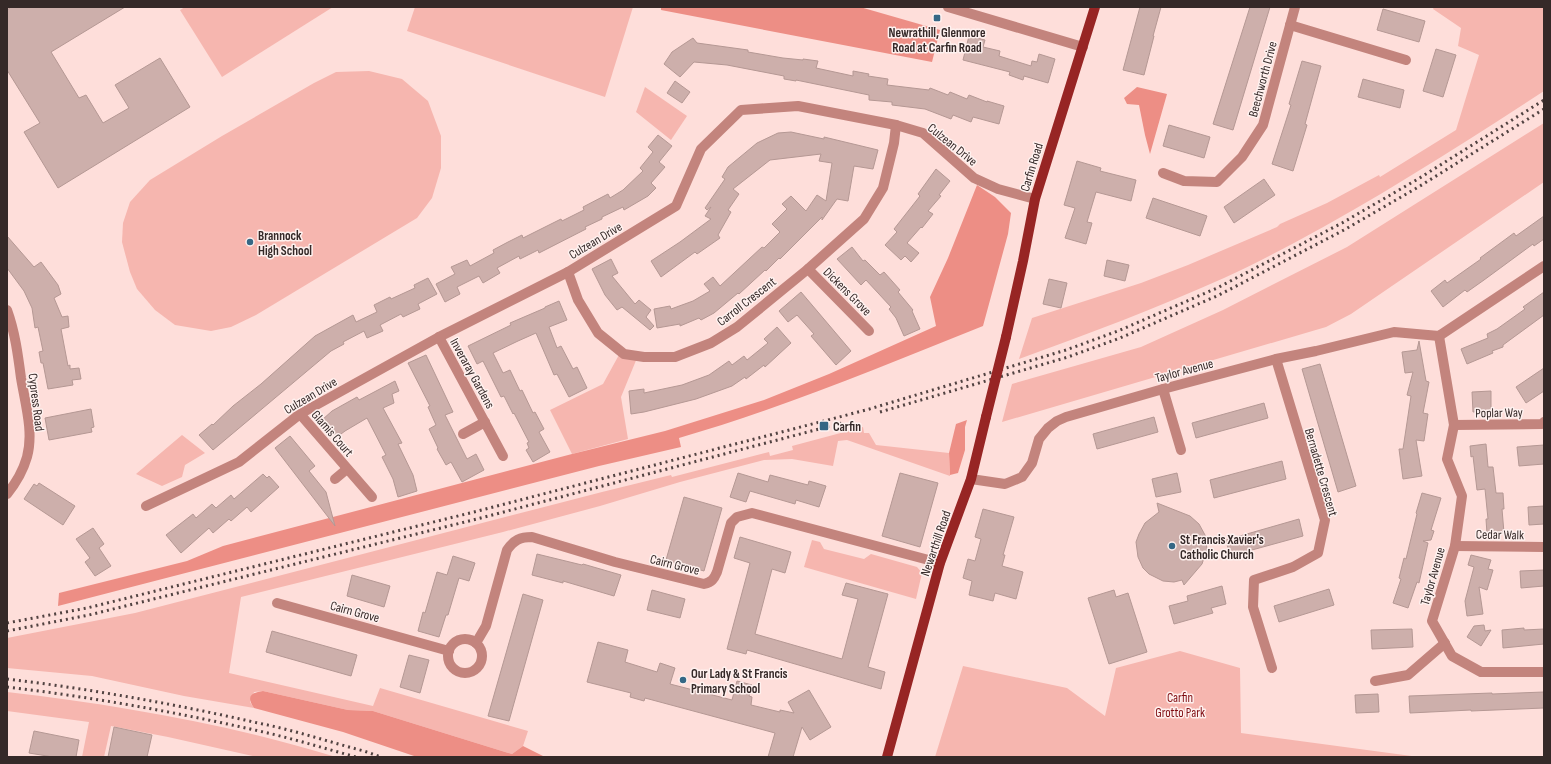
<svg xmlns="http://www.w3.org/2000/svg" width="1551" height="764" font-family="'Sofia Sans Condensed',sans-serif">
<rect width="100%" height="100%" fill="#fededa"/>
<g fill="#f6b6af">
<polygon points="185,7 333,7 222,77 180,10"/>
<polygon points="415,7 633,7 605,97 407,31"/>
<path d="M1434 7H1544V91C1462 144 1380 197 1294 243 1271 255 1247 268 1224 278 1157 308 1088 334 1019 359L1032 318 1141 283 1188 265 1277 227 1280 224 1327 203 1379 175 1380 177 1456 130 1479 55 1458 46 1461 28 1433 9Z"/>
<polygon points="369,71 402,79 428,101 441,136 441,168 432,198 417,218 256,315 231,327 211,331 175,325 155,310 137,289 130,272 122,242 123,223 130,202 150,180 222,136 314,83 336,72"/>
<polygon points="645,87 687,116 671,140 636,112"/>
<polygon points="1544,123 1544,182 1351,314 1326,327 1002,422 1012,384 1141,347 1223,310 1347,247"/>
<polygon points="620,353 637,358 621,397 628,439 572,454 550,410 603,384"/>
<polygon points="863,427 864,433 869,433 876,445 949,453 950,476 847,440 838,441 833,466 792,459 764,460 680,482 600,506 503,532 241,597 229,673 373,706 380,688 528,731 523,746 512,754 373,711 348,710 263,691 254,692 250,702 254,708 184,696 92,676 7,668 7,638 135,613 602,492 671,475 672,477 769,452 770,456 793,450 792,446"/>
<polygon points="182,435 205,453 185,465 182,477 162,486 136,474"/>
<polygon points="812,540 820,542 824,549 864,559 871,554 917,567 922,573 916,599 804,567"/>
<polygon points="1180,651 1240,668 1241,733 1419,757 935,757 963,666 1067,688 1105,716 1116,668"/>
<path d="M7 692C118 705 229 724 336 757H257L168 737 111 726 104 757H82L89 722 7 711Z"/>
</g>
<g fill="#ed8e85">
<polygon points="661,7 860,7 940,30 932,62 661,10"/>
<polygon points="1137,87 1167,94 1150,154 1145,135 1139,105 1127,104 1124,98"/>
<path d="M977 185 995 197 1011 213 1008 234 983 326C883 366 783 408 679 438L681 447 599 466 58 606 59 593 187 561 223 546 572 454 665 431 764 400 829 374 936 326 930 297 948 258Z"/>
<polygon points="967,420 965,427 965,450 958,473 950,475 949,453 956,424"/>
<path d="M263 691 348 710 373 711 512 754 523 746 545 757H417L343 732 254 708C246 696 251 693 263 691Z"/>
</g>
<g fill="#cdafab" stroke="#b59894">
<polygon points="11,7 125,7 51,52 79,98 86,95 103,123 129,108 115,85 160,58 190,107 58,188 24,132 40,123 7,70 7,10"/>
<polygon points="1140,7 1161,7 1153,36 1154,36 1144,75 1123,70"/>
<polygon points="1250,7 1270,7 1233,130 1213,124"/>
<polygon points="1383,9 1425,21 1419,42 1377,30"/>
<polygon points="969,36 985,40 983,47 1000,51 999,56 1031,66 1032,61 1037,62 1039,54 1055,59 1048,83 1024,76 1023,80 1009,75 1010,72 963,60"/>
<polygon points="693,38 697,43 748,50 748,52 783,58 803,60 803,59 818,61 816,68 853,76 853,71 869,74 868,76 888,79 887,85 929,90 930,88 948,95 950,92 967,99 969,95 987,102 987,101 1004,106 999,124 973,117 971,122 953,115 951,119 925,109 892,105 892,102 869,100 869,95 796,80 796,81 784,79 784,76 727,65 694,62 680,77 664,64 672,52"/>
<polygon points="1436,49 1456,55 1443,97 1423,91"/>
<polygon points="1302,61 1321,66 1305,124 1307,125 1293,171 1272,164 1291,105 1289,104"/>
<polygon points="1363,79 1404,90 1400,108 1358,97"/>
<polygon points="675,81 690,92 682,103 667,93"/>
<polygon points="1169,125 1210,137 1204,158 1163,146"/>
<polygon points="791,132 824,139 824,137 878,150 873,169 854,166 848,201 837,199 822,220 822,217 780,259 779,258 766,271 765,270 739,294 738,293 714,313 701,320 699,318 680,326 680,324 657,328 654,309 670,306 671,309 693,301 710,291 704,284 713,277 720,286 762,247 764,248 780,232 772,224 787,209 782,204 791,196 806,211 817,195 826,201 832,163 819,161 821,154 770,160 733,189 739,194 728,210 731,212 718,235 720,238 697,254 695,252 661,277 651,261 680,242 711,219 705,216 711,207 707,210 705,208 725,179 722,177 728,167 757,143 778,133"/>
<polygon points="658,135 672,146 659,162 665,167 651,183 656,188 648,196 624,210 623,207 602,217 602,219 585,227 586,229 539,253 538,250 520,259 519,256 497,268 500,273 483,283 479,276 457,287 460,294 445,302 436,284 455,274 451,267 467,260 470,266 494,253 493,250 508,242 522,235 523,238 561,219 562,221 584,210 583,207 608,194 610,198 623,190 643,171 640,168 653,152 648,147"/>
<polygon points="1077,161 1101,168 1100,171 1136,180 1131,201 1096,192 1087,222 1092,223 1086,244 1065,238 1075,208 1064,205"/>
<polygon points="936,169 950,181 939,195 941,196 928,211 933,214 922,228 921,227 907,243 919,253 911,262 905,256 901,260 885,245 897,232 894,229 920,196 918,194"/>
<polygon points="1264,179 1275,195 1234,223 1224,207"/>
<polygon points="1153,198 1207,216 1200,236 1146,218"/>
<polygon points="1544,216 1544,239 1534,246 1533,244 1484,280 1467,292 1465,290 1443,307 1431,291 1445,280 1447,283 1481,259 1480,258 1514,233 1516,236"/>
<polygon points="7,236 34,267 41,262 58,285 61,294 54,298 62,317 68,316 69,327 61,329 68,366 70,365 70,369 79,368 81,379 72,380 73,385 48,389 43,363 41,363 39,352 43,351 38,327 35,328 32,308 24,291 7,268"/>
<polygon points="852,247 863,261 865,260 880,275 884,272 900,290 898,292 913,310 912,311 920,329 904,336 896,318 889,309 891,307 866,280 861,285 837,259"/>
<polygon points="611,259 618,273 612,276 635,304 639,300 651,310 646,317 654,326 650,330 622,307 617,310 605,295 592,269"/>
<polygon points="1107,260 1129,265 1125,281 1104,276"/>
<polygon points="428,278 437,294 418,304 420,309 403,317 401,314 380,325 383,331 367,338 364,331 343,342 344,344 331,351 213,450 199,435 212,424 213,425 233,406 261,384 315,336 353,315 356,322 377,312 374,305 390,297 391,299 415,288 414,285"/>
<polygon points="1049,279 1067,283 1061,308 1043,304"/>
<polygon points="801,292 851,351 836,365 811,336 814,334 797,315 788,322 779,311"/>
<polygon points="1544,292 1544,315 1503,345 1503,347 1492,351 1493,353 1467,364 1461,349 1488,338 1487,334 1497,329 1525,309 1523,307"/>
<polygon points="559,301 567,320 549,327 557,348 561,346 573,369 577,367 587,388 569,397 557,374 554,375 536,333 518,341 493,353 503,373 510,370 520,391 522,390 533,413 535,412 544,429 539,432 550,452 533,462 526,450 529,448 527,443 529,442 514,413 513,414 504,396 501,397 483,361 477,364 468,346 511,325 510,323 545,308 545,307"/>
<polygon points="777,327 791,343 765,367 764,365 746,379 745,377 732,386 696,399 644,412 631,414 629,391 644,389 644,393 682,385 709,375 729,361 732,365 744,356 747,360 768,343 764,339"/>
<polygon points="1419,341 1426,381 1429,382 1423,413 1428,414 1424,441 1416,440 1422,476 1403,479 1399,449 1403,449 1411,396 1407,395 1413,372 1405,373 1402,352 1417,350"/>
<polygon points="426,355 453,412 445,415 467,459 476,454 484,470 462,482 451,462 446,465 437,449 438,448 429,429 436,425 428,407 430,406 408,363"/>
<polygon points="1320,364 1356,486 1338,492 1302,369"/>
<polygon points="1544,368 1544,391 1526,403 1516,387"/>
<polygon points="395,381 399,391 392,394 394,403 383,408 402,443 398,444 413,475 417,491 398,497 393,479 382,457 386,455 367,418 345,431 337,437 322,420 332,411 357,397 359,400"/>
<polygon points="1491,391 1491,411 1473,412 1472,392"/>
<polygon points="1264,403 1268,418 1196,438 1192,423"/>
<polygon points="91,409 94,427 91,428 92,432 49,440 45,418"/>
<polygon points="1154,417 1158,432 1097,449 1093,434"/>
<polygon points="290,436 315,466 309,471 326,492 335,526 275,448"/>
<polygon points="1486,444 1488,467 1493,467 1496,493 1503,493 1504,509 1502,509 1504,533 1487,534 1486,519 1488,519 1485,489 1477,490 1473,456 1471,457 1470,446"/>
<polygon points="1544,445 1544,464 1519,466 1517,447"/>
<polygon points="1282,461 1286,479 1214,498 1210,480"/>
<polygon points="738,473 768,482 770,475 808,485 809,481 826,486 819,507 796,500 795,504 750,491 746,502 730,497"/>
<polygon points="900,473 938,483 920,547 882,536"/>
<polygon points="1177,473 1181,492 1156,497 1152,479"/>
<polygon points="263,474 267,478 269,476 279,487 251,512 247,507 231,521 229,519 213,533 209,528 181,553 166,535 193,514 196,518 212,504 216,508 231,495 234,499"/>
<polygon points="39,483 75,506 63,525 24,499 34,484 37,486"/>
<polygon points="1422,493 1441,498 1431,530 1434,531 1431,540 1423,541 1428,543 1419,583 1417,582 1408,608 1393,603 1401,579 1399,578 1404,558 1406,559 1417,514 1416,513"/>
<polygon points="684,497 722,508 704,571 666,560"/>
<polygon points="1157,503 1190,516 1199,524 1205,535 1207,549 1202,564 1184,585 1182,580 1174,582 1163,581 1149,574 1143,568 1138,557 1136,542 1139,534 1145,523 1159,512"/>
<polygon points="1544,506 1544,524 1529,525 1528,507"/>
<polygon points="983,509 1014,517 1003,555 1005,555 1002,566 1023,572 1016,599 995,593 993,601 969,595 972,581 963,578 968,559 975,561 981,539 975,537"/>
<polygon points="1299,519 1303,536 1230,556 1226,540"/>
<polygon points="93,528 104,544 99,548 111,566 95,576 85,562 90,558 76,539"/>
<polygon points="740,537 791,552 785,573 772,569 755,634 842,659 858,599 842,595 846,583 888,594 868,667 885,672 881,689 747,650 746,654 727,649 750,563 734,558"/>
<polygon points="537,554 582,565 583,564 621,575 614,596 563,581 563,583 532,575"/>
<polygon points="1471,555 1491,560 1488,569 1493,570 1487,590 1479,587 1483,614 1467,616 1465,601 1474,567 1468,565"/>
<polygon points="453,556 475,563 469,581 459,578 448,615 446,615 439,637 418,631 423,612 425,613 437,572 447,575"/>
<polygon points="1544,570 1544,586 1521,588 1520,571"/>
<polygon points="352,575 390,586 384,607 347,596"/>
<polygon points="1222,586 1226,604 1211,608 1213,613 1174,624 1169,606 1188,601 1187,596"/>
<polygon points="1329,589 1334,605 1279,622 1274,606"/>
<polygon points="652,590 685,599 680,618 647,610"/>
<polygon points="1114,590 1116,597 1128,593 1147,652 1109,664 1088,598"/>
<polygon points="523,594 543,600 509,721 488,716"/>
<polygon points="1484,625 1485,631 1491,630 1481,646 1467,637 1474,626"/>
<polygon points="1524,628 1524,630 1544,629 1544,644 1503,648 1502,630"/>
<polygon points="1412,629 1413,647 1372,649 1371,630"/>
<polygon points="272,631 357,655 351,676 266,652"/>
<polygon points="598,642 628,650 625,662 657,672 660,663 675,668 670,684 732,700 737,681 752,685 749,696 752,697 751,705 780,712 780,710 794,713 788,702 809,690 831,727 810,740 802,727 793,757 768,757 775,733 645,698 644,701 630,697 631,693 587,682"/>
<polygon points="409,655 429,660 420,693 400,687"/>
<polygon points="1544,692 1544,708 1471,711 1471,710 1410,713 1409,696 1492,693 1492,694"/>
<polygon points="1378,694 1379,712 1356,713 1355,695"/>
<polygon points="114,727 152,735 147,757 108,757"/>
<polygon points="34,731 79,740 76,757 53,757 29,753"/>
</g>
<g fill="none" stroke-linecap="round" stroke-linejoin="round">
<g stroke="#c3847d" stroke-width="10">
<polyline points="948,7 1083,47"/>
<polyline points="1290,25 1406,60"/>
<polyline points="1163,173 1184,181 1217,182 1242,157 1263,125 1295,7"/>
<polyline points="808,269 869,331"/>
<polyline points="568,272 578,300 598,333 624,354 644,357 675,357 711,343 737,327 808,269 864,219 883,188 894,143 896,125"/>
<path d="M7 310C15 332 18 355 21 378 25 403 34 432 27 457 23 471 16 483 7 494"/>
<polyline points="1439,336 1454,425 1447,459 1462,496 1455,546 1432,621 1452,656 1481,672 1544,672"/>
<polyline points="439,337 503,456"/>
<polyline points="1163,389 1181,450"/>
<polyline points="300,414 372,497"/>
<polyline points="1454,425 1542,424 1544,422"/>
<polyline points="463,434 485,422"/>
<polyline points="335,479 347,469"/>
<polyline points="971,479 1005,484 1022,477 1032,463 1039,439 1048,428 1057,421 1066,417 1163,389 1276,359 1316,351 1394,332 1439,336 1544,266"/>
<polyline points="146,506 239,462 300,414 439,337 568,272 676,206 701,149 741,110 798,106 896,125 923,133 974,178 998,189 1035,199"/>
<polyline points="1455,546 1544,547"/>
<polyline points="277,603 449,651"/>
<circle cx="465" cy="656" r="17"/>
<path d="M476 643 486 626 507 550C514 540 520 537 532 537L615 562 704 584C712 582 714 579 717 572L731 523 737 517 752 513 940 563"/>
<polyline points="1272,668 1253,607 1254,580 1293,567 1318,553 1325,520 1276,359"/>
<polyline points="1375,681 1408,675 1445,643"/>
</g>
<g stroke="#972524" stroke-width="10">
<polyline points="1006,337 1023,261 1035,199 1095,7"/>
<polyline points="887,757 940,563 971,479 986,417"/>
</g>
<g stroke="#514241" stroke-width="3" stroke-dasharray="2 4" stroke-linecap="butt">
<polyline points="880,412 1068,357 1120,338 1219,295 1344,230 1420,186 1544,109"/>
<polyline points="7,623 87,608 474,512 866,410 1066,350 1118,331 1217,288 1342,223 1418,179 1544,100"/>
<polyline points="7,631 89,615 477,519 842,423"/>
<path d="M7 679C91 689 175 704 258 723 294 730 329 742 364 751L381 757"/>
<path d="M7 687C91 697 176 712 259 731 291 738 323 748 356 757"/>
</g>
<polyline stroke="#972524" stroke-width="10" points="986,417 1006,337"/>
</g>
<g fill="#356785" stroke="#fef1ef" stroke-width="1.5">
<rect x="933" y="14" width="8" height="8" rx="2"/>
<circle cx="250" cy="242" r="4"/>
<rect x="819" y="421" width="10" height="10" rx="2"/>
<circle cx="1172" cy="546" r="4"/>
<circle cx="683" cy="680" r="4"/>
</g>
<g text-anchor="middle" stroke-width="3" stroke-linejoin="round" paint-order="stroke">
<g font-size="13" font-weight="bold" fill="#352928" stroke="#fef1ef" text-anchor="start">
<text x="937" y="37" text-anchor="middle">Newrathill, Glenmore<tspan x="937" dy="15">Road at Carfin Road</tspan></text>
<text x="258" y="240">Brannock<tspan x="258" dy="15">High School</tspan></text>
<text x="833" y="431">Carfin</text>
<text x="1180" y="544">St Francis Xavier's<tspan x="1180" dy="15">Catholic Church</tspan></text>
<text x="691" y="678">Our Lady &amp; St Francis<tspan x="691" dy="15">Primary School</tspan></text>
</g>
<g font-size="13" fill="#352928" stroke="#fef1ef">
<text transform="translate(1262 79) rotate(-75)" y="5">Beechworth Drive</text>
<text transform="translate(953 144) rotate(39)" y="5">Culzean Drive</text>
<text transform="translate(1031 167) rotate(-73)" y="5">Carfin Road</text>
<text transform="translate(595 240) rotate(-31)" y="5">Culzean Drive</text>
<text transform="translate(848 291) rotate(45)" y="5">Dickens Grove</text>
<text transform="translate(746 301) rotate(-38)" y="5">Carroll Crescent</text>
<text transform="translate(1184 370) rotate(-15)" y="5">Taylor Avenue</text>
<text transform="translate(473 373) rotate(61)" y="5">Inveraray Gardens</text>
<text transform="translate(310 395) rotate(-31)" y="5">Culzean Drive</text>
<text transform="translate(37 402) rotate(83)" y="5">Cypress Road</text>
<text transform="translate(1499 412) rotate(-1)" y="5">Poplar Way</text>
<text transform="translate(333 433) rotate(49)" y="5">Glamis Court</text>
<text transform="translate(1322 472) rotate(74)" y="5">Bernadette Crescent</text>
<text transform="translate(1500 534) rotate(1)" y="5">Cedar Walk</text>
<text transform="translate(935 543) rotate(-71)" y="5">Newarthill Road</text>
<text transform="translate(675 564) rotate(14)" y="5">Cairn Grove</text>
<text transform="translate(1432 576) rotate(-74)" y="5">Taylor Avenue</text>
<text transform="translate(355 611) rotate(15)" y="5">Cairn Grove</text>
</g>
<g font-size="13" fill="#800d12" stroke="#fef1ef">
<text x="1180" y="702">Carfin<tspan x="1180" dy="15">Grotto Park</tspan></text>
</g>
</g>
<rect width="1551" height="764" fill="none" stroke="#352928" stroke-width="16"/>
</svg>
